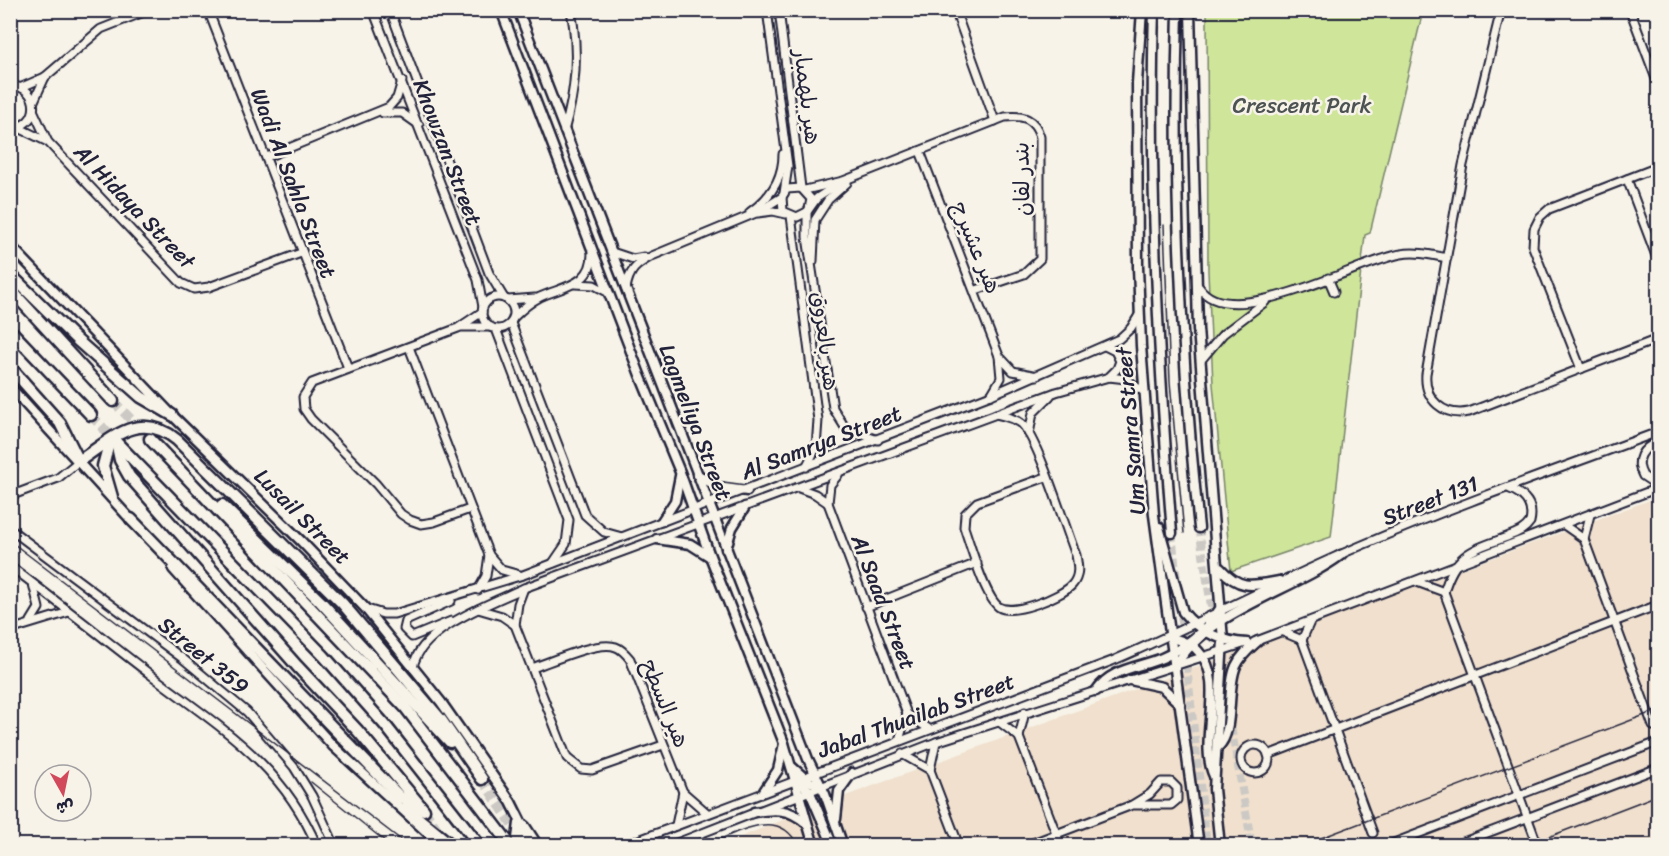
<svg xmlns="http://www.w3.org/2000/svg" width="1669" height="856" font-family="Sriracha,'Playpen Sans Arabic',sans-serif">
<rect width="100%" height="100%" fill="#f7f3e8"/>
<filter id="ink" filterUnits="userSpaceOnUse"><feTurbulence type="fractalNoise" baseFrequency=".0167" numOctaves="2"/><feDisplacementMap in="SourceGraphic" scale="12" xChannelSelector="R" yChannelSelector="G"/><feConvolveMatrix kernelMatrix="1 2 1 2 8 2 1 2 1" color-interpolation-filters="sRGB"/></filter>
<g filter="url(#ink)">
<polygon fill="#f0e0cd" points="1658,497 1658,845 718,846 813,808"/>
<polygon fill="#cee59a" stroke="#78846a" stroke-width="1.5" points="1207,11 1423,11 1370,233 1365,235 1331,537 1231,571 1213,384 1208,271"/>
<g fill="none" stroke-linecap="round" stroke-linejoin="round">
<g stroke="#ccc9c5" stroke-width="8" stroke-dasharray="8 4" stroke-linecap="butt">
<polyline points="1199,528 1219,659"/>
<polyline points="1172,533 1177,581"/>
<polyline points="1180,605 1207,846"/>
<polyline points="1223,681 1252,846"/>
</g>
<g stroke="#ccc9c5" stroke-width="10" stroke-dasharray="10 5" stroke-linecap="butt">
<polyline points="113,401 150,439"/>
<polyline points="91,415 116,442"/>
<polyline points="482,779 521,837"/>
<polyline points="424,810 441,835"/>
</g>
<defs>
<g id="minor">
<polyline points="208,10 348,368"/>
<polyline points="373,10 478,280 483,307"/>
<polyline points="390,10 489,273 504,298"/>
<polyline points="767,10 788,166 784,193"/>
<polyline points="779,10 801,188"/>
<polyline points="955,10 995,121"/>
<path d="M1501 10 1463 165 1426 374C1424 400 1444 417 1469 412L1658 339"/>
<polyline points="1630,10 1658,84"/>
<path d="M10 86C42 85 41 129 10 127"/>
<polyline points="22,87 45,77 101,29 149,10"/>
<polyline points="34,101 45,77"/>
<polyline points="34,112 47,140"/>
<polyline points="383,113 402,113 419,125"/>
<polyline points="17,127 48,142 181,283 194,289 209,287 301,253"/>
<path d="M564 131C576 90 579 53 571 10"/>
<polyline points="920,151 999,356 1001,378 991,395"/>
<polyline points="267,157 389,107 397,98 402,81"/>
<polyline points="1627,179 1658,261"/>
<path d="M805 190 843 181 1005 117C1023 115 1035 118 1040 137V259L1024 274 976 290"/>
<polyline points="809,209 811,199 801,188 787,189 782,197 783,211 797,217 807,212 817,198 840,183"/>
<path d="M750 212C770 198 783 180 783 154"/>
<polyline points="807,212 807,237 833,408 846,429 878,440"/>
<polyline points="758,213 773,211 786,214"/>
<polyline points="791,216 818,420 816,448 806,467"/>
<polyline points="612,252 633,259 644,257"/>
<polyline points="813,261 815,220 828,200 847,183"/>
<polyline points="1328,278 1334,292"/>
<polyline points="575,284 594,285 609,293"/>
<path d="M1199 287C1230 334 1355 262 1401 254 1416 251 1432 255 1447 258"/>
<path d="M626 289C629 270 636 265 652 256L756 213 782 197"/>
<circle cx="498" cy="313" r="16"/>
<polyline points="508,300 535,298"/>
<path d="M513 318C521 310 530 302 540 297 564 286 593 285 592 252"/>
<polyline points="511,323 585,515 604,532 622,537"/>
<polyline points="461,327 491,327"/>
<polyline points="496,329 569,520 566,544 553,563"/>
<polyline points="1105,346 1115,351 1120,361 1117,369 1109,377"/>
<polyline points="409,347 489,555 502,570 520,575"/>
<polyline points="999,356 1013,371 1037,376"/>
<polyline points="1202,359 1223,334 1265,302"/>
<polyline points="1581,369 1533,247 1534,229 1540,217 1549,209 1658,167"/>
<path d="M996 414C1005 416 1015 418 1022 424 1039 442 1065 527 1076 555 1078 566 1080 576 1072 585 1061 597 1013 616 999 607 985 598 970 544 964 527L965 514 977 502 1046 477"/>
<polyline points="1029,434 1033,413 1050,396"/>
<path d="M1658 442C1642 448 1634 460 1643 476L1658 486"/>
<polyline points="838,475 830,485 828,503 907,714 929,729"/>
<polyline points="799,488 815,494 828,503"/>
<path d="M1510 489C1525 495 1534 505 1530 522 1524 531 1516 533 1507 537 1472 550 1455 553 1444 592L1538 846"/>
<polyline points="10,496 58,478 79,461"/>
<polyline points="470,509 434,522 421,524 410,520 401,514 376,484 311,419 304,409 303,397 312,383 458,328 482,312"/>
<polyline points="1590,515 1584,539 1653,726"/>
<polyline points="1564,525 1584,539"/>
<polyline points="10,529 182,658 247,712 294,767 312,796 335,846"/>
<path d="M10 566C58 602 104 639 151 675 219 727 282 763 317 846"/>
<polyline points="1417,582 1444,592"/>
<polyline points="524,588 518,604 515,625 567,758 581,769 592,770 663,745"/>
<polyline points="478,590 486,576 489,555"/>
<polyline points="866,607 977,563"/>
<polyline points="367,609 383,614 394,614 523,575 991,395 1119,339 1131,328 1139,315"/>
<polyline points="478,609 502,616 515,625"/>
<polyline points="31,621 39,608 33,584"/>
<polyline points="451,621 412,637 404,629 406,621 451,601"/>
<polyline points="1310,622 1302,640 1373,833"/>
<polyline points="10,630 69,612"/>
<polyline points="1283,632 1302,640"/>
<polyline points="1254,642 1658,488"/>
<path d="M413 668C418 629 492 603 524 588L1056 392 1109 377 1126 379 1144 392"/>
<path d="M532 668C550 662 598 640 616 647 622 649 626 654 630 659L683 792 707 813"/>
<polyline points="998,721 1019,737 1061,846"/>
<polyline points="1019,737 1025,712"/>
<polyline points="899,740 907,714"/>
<polyline points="936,742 930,770 959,846"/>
<circle cx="1255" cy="759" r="14"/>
<polyline points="902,754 930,770"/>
<polyline points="1268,755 1658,605"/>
<polyline points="676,825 683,792"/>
<path d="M623 846 1112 661C1196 625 1276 582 1360 546 1458 504 1559 469 1658 432"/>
<polyline points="669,846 936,742 1243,644"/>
<polyline points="1025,846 1132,805 1150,794 1161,782 1171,782 1177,788 1177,800 1171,805 1132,805"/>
<polyline points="1386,846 1658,742"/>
<polyline points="1453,846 1658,768"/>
</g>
<g id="tertiary">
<polyline points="501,10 640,375 680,472 710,556 784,743 814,846"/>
<polyline points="518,10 808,759 825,794 843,846"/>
<polyline points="1142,10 1137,83 1138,267 1141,346 1154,515 1199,846"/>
<path d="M1154 10C1149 185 1158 359 1172 533"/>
<path d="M1178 10C1173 182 1181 357 1199 528"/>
<polyline points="1190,10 1198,329 1223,640 1214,789 1220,846"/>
<polyline points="10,245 172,415 301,541 365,608 441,702 511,802 524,828 525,846"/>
<polyline points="10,387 133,522"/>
<polyline points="697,474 717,487 747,491"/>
<polyline points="662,521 675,501 680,476"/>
<path d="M1159 527 1183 612C1199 632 1223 642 1247 643"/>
<polyline points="657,539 690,544 709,556"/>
<polyline points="726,549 732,528 745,507"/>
<path d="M1220 568C1240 590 1252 586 1279 581"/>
<polyline points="173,569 333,746 442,846"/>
<path d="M1170 637C1180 641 1192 643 1199 652 1227 681 1197 741 1214 776"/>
<path d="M1175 667C1206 611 1291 592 1341 555"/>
<polyline points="1130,680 1162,687 1180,704"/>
<path d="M1096 691C1111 668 1138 668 1162 658 1183 649 1207 630 1219 610"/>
<path d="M1218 747C1235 732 1226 688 1236 666 1241 655 1250 648 1258 641"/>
<polyline points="792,767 808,781 822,786"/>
<polyline points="795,780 809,790 833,846"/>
<polyline points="764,791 778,770 784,744"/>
<polyline points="405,806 454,846"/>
<path d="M754 812C776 809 789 808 806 823"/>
<polyline points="836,819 839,791 852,773"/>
<polyline points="525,826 538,846"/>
<polyline points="516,846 519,823"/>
</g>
<g id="trunk">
<polyline points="10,274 78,341 141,397 172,415"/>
<polyline points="10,289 113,401"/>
<polyline points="10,330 91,415"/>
<path d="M10 367 60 423 79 461C112 439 139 409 177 440L342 603 442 721 482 779"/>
<polyline points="150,439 405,707 509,843"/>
<polyline points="110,440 103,466 112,497"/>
<polyline points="116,442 324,656 385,725 480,846"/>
<polyline points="116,442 120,460 129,476 297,666 358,731 424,810"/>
<polyline points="222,505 320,601 450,742"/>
<polyline points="131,519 399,796 420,809"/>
</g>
</defs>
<use href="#minor" stroke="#22223b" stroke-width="11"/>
<use href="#tertiary" stroke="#22223b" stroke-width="13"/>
<use href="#trunk" stroke="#22223b" stroke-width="15"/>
<use href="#minor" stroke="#f7f3e8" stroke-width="7"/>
<use href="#tertiary" stroke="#f7f3e8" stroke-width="8"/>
<use href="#trunk" stroke="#f7f3e8" stroke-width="10"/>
<g stroke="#22223b" stroke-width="1.5">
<polyline points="1164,225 1170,382 1184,533"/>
<polyline points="10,541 409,846"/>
<polyline points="311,782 391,846"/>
<path d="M705 846C735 834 779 805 798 846"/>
<polyline points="1300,846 1658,710"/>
<polyline points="1525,846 1658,795"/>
</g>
</g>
</g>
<g text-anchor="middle" stroke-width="5" stroke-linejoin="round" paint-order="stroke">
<g font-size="22" fill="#22223b" stroke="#f7f3e8">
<text transform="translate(808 97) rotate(83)" y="8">هير بلهمبار</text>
<text transform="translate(448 152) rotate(69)" y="8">Khowzan Street</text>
<text transform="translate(1021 179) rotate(-91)" y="8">بندر لفان</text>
<text transform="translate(294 183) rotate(69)" y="8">Wadi Al Sahla Street</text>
<text transform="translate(135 206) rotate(46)" y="8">Al Hidaya Street</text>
<text transform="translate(977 247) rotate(68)" y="8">هير عشيرج</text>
<text transform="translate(826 341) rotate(83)" y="8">هير بالعروق</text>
<text transform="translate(696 422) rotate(69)" y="8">Lagmeliya Street</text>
<text transform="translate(1130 431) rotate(-95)" y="8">Um Samra Street</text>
<text transform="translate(821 442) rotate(-21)" y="8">Al Samrya Street</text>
<text transform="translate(1430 500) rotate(-21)" y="8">Street 131</text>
<text transform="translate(303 516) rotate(45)" y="8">Lusail Street</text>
<text transform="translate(884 602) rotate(69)" y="8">Al Saad Street</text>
<text transform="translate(204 655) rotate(39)" y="8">Street 359</text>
<text transform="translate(666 703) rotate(68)" y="8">هير السطح</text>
<text transform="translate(916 715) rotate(-20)" y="8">Jabal Thuailab Street</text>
</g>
<g font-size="22" fill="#4d5353" stroke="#f7f3e8">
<text x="1302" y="113">Crescent Park</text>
</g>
</g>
<rect width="1669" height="856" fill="none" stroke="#f7f3e8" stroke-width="36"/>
<rect x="18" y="18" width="1633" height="820" fill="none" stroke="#22223b" stroke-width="2" filter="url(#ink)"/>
<g transform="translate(63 793) rotate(171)"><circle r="28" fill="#f7f3e8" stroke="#a29fa3" stroke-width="1.5"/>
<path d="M0-4.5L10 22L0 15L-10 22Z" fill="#d1495b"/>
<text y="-9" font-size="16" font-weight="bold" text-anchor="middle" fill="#22223b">ش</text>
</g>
</svg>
